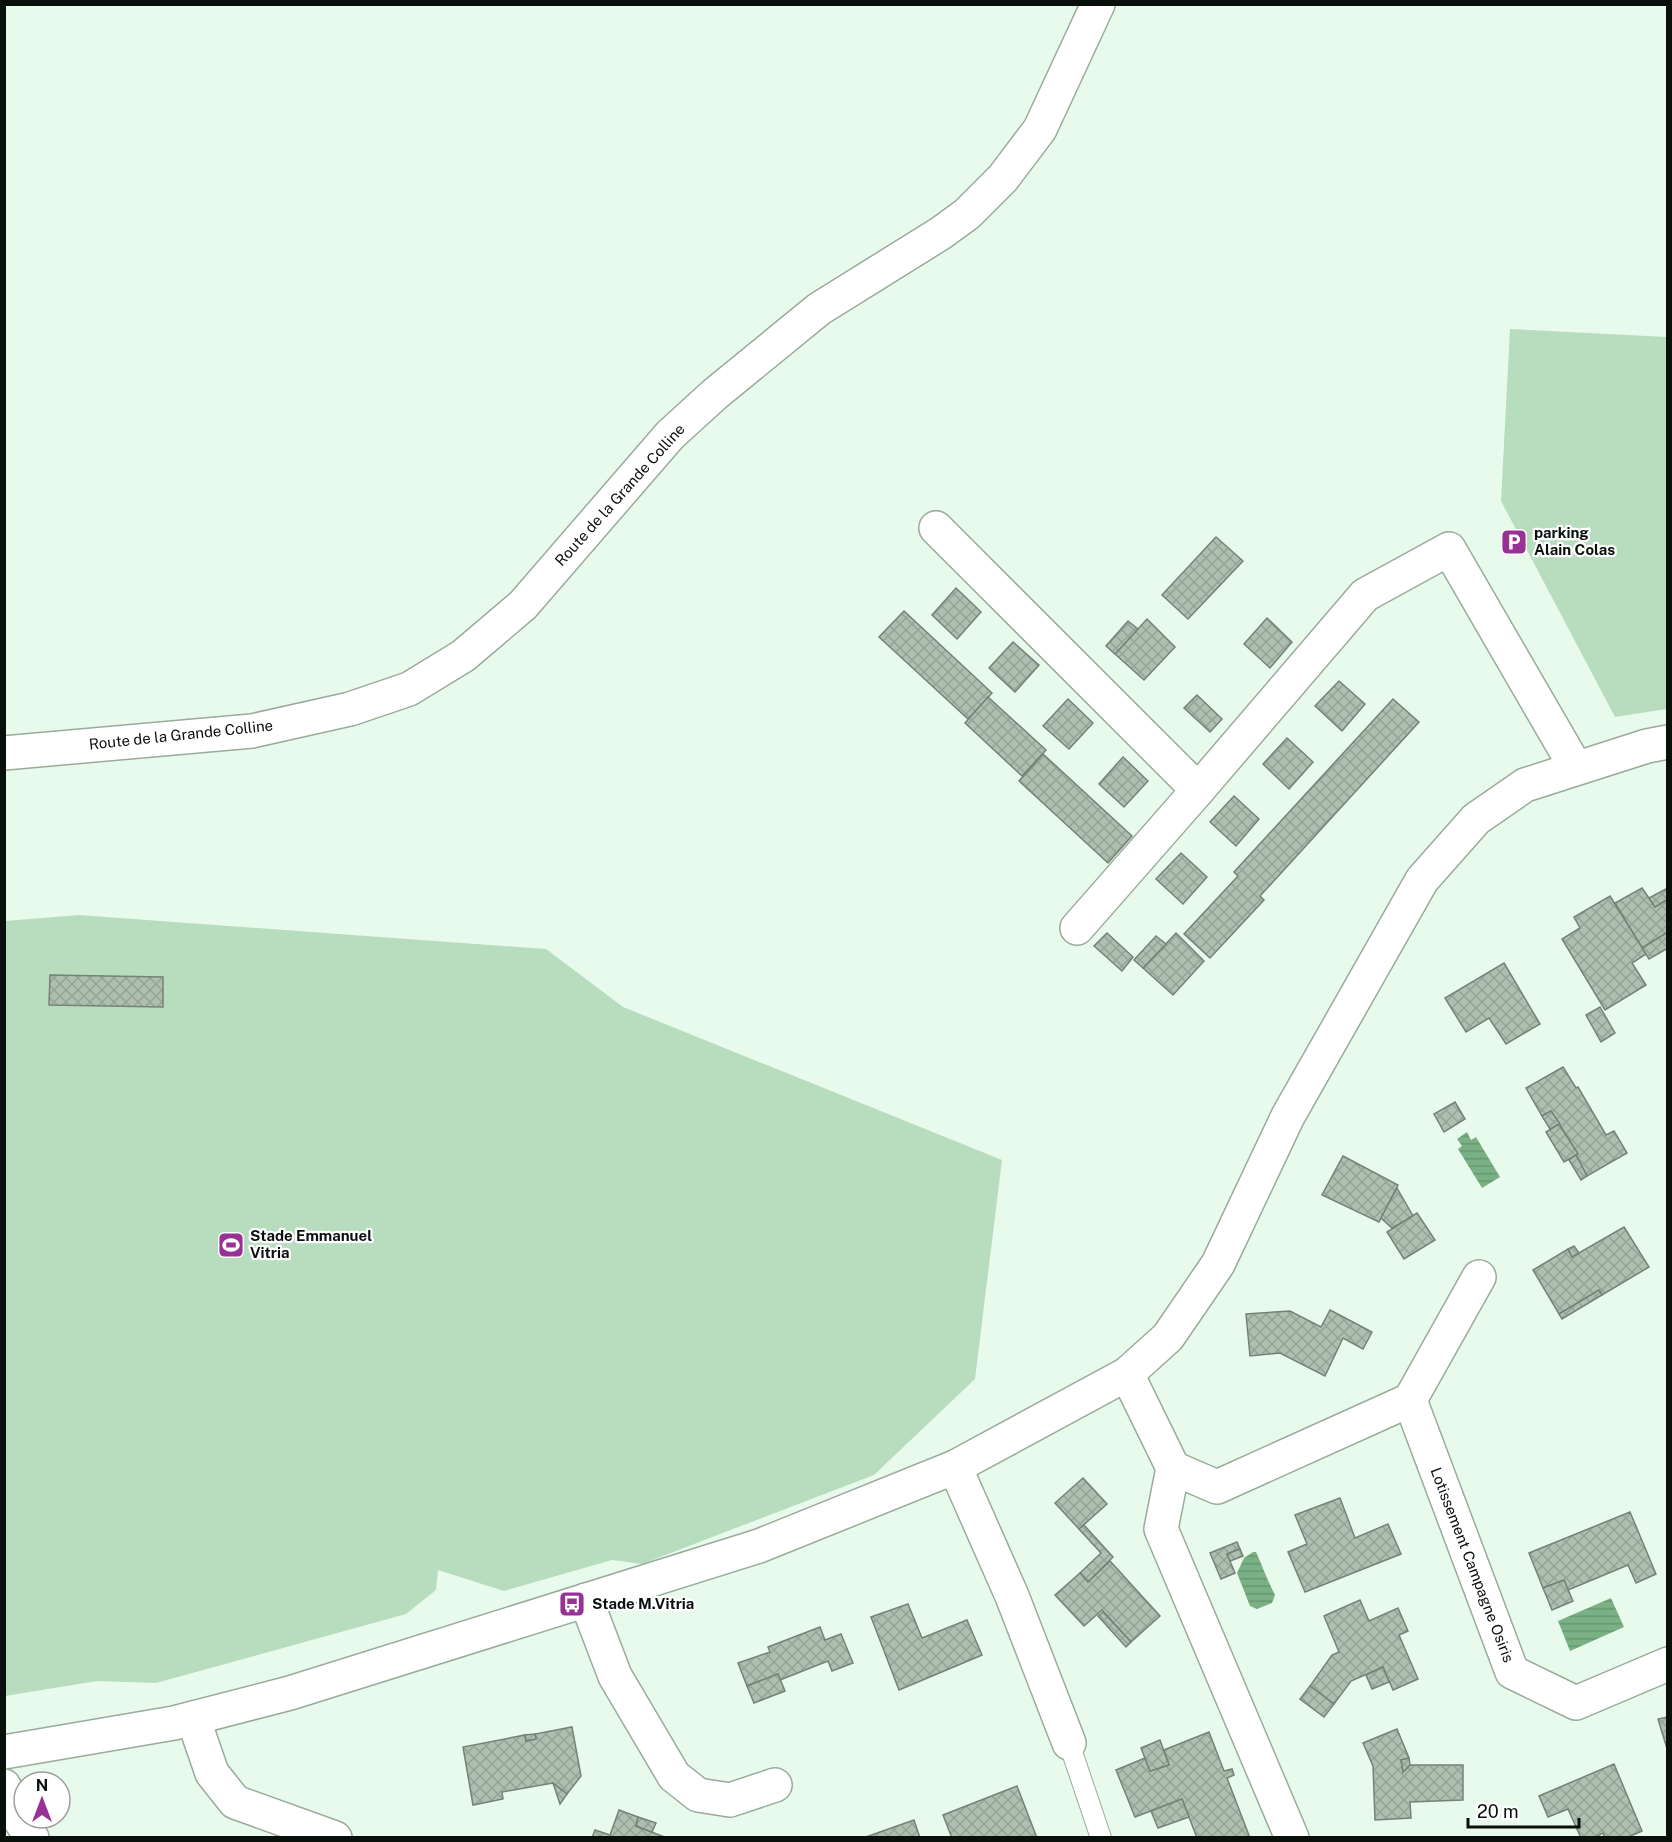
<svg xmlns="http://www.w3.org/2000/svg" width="1672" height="1842" font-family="'Public Sans',sans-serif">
<defs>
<pattern id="water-rules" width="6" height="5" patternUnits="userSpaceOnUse" patternTransform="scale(1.5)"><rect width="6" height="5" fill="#7ab184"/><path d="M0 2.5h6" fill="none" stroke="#689771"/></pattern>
<pattern id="building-cross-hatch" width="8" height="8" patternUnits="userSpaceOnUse" patternTransform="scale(1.5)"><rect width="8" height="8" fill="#aebfb0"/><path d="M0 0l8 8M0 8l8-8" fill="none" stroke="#94a396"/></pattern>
</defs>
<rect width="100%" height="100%" fill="#e8faeb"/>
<g fill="#b8ddbe">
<polygon points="1510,329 1667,337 1667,709 1615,717 1501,501"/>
<polygon points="79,915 546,949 623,1007 1002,1160 975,1379 874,1475 642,1564 612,1560 504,1591 438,1570 436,1590 406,1614 156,1683 97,1681 5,1696 5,921"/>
</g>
<g fill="url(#water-rules)">
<polygon points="1467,1132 1471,1140 1476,1137 1500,1177 1482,1188 1458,1149 1462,1146 1457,1139"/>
<path d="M1253 1552H1256C1263 1567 1267 1580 1275 1595L1272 1603 1257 1609 1250 1606 1237 1573 1244 1558Z"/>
<polygon points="1611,1598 1624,1627 1570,1651 1558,1621"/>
</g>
<g fill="url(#building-cross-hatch)" stroke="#748376" stroke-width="1.5">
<polygon points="1216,537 1243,561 1188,619 1162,595"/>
<polygon points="956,588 981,612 957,639 932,615"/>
<polygon points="904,611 992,693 968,719 879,637"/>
<polygon points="1267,618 1292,642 1270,668 1244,644"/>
<polygon points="1147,619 1175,647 1144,680 1115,654"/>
<polygon points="1128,621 1138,629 1115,654 1106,646"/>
<polygon points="1013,642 1039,665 1015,692 989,668"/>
<polygon points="1339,681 1365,704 1342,731 1315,706"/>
<polygon points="1197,695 1222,719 1210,732 1184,708"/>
<polygon points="988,697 1046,750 1022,776 965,723"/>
<polygon points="1068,699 1093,723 1069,749 1043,726"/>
<polygon points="1393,699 1419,722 1260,896 1264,900 1210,958 1184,934 1238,876 1234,872"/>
<polygon points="1287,738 1313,762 1289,789 1263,764"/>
<polygon points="1043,754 1132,836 1108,863 1019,781"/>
<polygon points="1123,757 1148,781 1124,807 1099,784"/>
<polygon points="1234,796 1259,819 1236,846 1210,822"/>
<polygon points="1181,853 1207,877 1183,904 1156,879"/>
<polygon points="1642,888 1655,907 1668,899 1668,932 1642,948 1615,903"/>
<polygon points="1666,889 1668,899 1655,907 1649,898"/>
<polygon points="1610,896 1646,954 1632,963 1646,985 1605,1010 1562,939 1580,928 1574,917"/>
<polygon points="1668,932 1668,948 1649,959 1642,948"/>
<polygon points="1107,933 1133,957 1122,971 1094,946"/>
<polygon points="1176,933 1204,961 1173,995 1143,968"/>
<polygon points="1156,936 1166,944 1143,968 1134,960"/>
<polygon points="1504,963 1540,1024 1506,1044 1489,1018 1466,1032 1445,998"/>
<polygon points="50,975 163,977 163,1007 49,1005"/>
<polygon points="1600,1007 1615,1033 1601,1042 1586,1015"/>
<polygon points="1563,1067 1576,1088 1578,1087 1606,1135 1614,1131 1627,1153 1587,1176 1576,1155 1578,1154 1551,1111 1542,1116 1526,1088"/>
<polygon points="1455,1102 1465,1119 1444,1132 1434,1114"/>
<polygon points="1551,1111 1560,1124 1550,1129 1542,1116"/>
<polygon points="1559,1124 1578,1154 1564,1162 1546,1132"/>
<polygon points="1576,1155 1587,1176 1581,1180 1569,1160"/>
<polygon points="1343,1156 1398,1185 1379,1222 1322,1195"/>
<polygon points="1397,1188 1413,1216 1392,1228 1381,1218"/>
<polygon points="1417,1213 1435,1240 1404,1259 1387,1232"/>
<polygon points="1624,1227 1649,1267 1602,1295 1599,1290 1559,1314 1533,1270 1568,1249 1572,1257"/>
<polygon points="1574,1246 1579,1253 1572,1257 1568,1249"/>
<polygon points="1599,1290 1602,1295 1562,1319 1559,1314"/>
<polygon points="1330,1310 1372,1332 1363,1349 1343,1338 1325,1376 1280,1353 1250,1356 1246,1314 1290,1311 1321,1327"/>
<polygon points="1083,1478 1107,1504 1079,1529 1055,1503"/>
<polygon points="1340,1498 1355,1538 1388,1524 1401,1554 1305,1592 1288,1552 1307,1544 1295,1515"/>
<polygon points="1630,1512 1656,1574 1636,1583 1628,1565 1568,1590 1564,1580 1543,1588 1529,1553"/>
<polygon points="1084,1525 1113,1557 1088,1582 1080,1573 1101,1553 1079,1529"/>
<polygon points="1237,1542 1240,1549 1227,1554 1235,1573 1221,1579 1210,1553"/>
<polygon points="1240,1549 1243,1556 1230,1561 1227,1554"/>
<polygon points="1110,1561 1160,1616 1131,1642 1102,1610 1084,1626 1055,1595 1080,1573 1088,1582"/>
<polygon points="1564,1580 1573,1601 1552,1610 1543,1588"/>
<polygon points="1360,1600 1369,1621 1398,1608 1408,1631 1399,1635 1418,1679 1393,1690 1383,1667 1351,1681 1334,1704 1310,1686 1332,1655 1339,1652 1324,1616"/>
<polygon points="908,1604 922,1638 967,1620 982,1655 899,1690 871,1617"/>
<polygon points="1103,1612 1131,1642 1126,1647 1098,1616"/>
<polygon points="820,1627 825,1640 841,1634 853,1663 832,1671 828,1661 780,1680 778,1674 747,1686 738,1663 770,1652 768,1647"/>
<polygon points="1383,1667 1389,1682 1372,1689 1366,1675"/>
<polygon points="778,1674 785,1691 754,1703 747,1686"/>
<polygon points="1310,1686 1334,1704 1324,1717 1300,1699"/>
<polygon points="1668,1717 1668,1752 1658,1719"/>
<polygon points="572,1727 581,1776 567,1794 553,1783 502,1792 503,1799 473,1805 463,1747 525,1735 526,1741 536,1739 535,1734"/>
<polygon points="1397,1729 1409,1758 1401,1760 1403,1772 1410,1765 1463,1765 1463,1800 1410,1802 1411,1818 1375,1820 1373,1766 1363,1743"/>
<polygon points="1209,1732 1224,1771 1232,1769 1234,1775 1227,1778 1250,1838 1197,1838 1182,1799 1135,1817 1116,1770 1145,1758 1150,1771 1169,1765 1164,1750"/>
<polygon points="535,1734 536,1739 526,1741 525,1735"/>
<polygon points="1160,1740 1169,1765 1150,1771 1141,1748"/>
<polygon points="1409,1758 1410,1765 1403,1772 1401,1760"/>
<polygon points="1614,1764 1642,1831 1626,1838 1605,1838 1603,1833 1594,1838 1581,1838 1568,1809 1548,1817 1539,1796"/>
<polygon points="553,1783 567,1794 560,1804"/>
<polygon points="1017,1786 1037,1838 952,1838 943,1815"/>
<polygon points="1182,1799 1189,1817 1158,1828 1151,1811"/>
<polygon points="619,1810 638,1817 636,1826 667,1838 592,1838 595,1830 610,1835"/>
<polygon points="638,1817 656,1823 652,1832 636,1826"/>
<polygon points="914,1820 920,1838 863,1838"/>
</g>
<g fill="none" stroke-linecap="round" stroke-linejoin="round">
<defs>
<polyline id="service" points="1069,1743 1101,1838"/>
<g id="minor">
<polyline points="936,528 1198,790"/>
<polyline points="4,753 252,731 350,709 409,689 463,656 523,605 670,435 715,394 819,309 941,233 967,214 1003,178 1040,129 1098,4"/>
<polyline points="1077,928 1198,790 1365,595 1449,549 1576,768"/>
<polyline points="1127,1374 1173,1468 1217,1487 1410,1400 1479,1277"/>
<polyline points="1410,1400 1512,1672 1576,1703 1668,1664"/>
<polyline points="955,1467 1012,1596 1069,1743"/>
<polyline points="1173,1468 1161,1529 1292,1838"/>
<polyline points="586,1600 615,1676 674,1776 698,1795 730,1800 775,1785"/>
<polyline points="193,1718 212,1773 235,1802 335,1838"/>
<polyline points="4,1752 174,1723 290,1693 759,1546 955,1467 1127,1374 1168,1337 1218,1264 1288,1116 1422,880 1476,819 1525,785 1647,746 1668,742"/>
<polyline points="4,1786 20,1820 32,1838"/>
</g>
</defs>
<use href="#service" stroke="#9aab9c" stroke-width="22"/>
<use href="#minor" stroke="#9aab9c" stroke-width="36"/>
<use href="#service" stroke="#fff" stroke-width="20"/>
<use href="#minor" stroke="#fff" stroke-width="33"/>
</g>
<defs>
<symbol id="parking-square" viewBox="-11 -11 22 22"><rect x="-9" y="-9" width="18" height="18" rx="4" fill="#983195" stroke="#fff"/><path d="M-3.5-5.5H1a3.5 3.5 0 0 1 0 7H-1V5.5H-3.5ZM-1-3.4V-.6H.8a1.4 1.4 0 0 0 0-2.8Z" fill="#fff"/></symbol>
<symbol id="stadium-square" viewBox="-11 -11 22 22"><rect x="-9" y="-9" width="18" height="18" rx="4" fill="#983195" stroke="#fff"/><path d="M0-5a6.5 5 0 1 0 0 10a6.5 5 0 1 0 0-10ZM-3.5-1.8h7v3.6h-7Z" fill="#fff"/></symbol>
<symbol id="bus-square" viewBox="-11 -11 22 22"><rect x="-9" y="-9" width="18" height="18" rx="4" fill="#983195" stroke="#fff"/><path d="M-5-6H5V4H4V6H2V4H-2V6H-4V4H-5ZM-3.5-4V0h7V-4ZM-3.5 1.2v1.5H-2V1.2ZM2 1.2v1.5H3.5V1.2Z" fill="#fff"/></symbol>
</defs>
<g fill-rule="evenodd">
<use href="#parking-square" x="1499" y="527" width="30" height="30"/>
<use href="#stadium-square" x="216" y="1230" width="30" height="30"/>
<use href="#bus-square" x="557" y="1589" width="30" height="30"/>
</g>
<g text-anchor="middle" stroke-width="4.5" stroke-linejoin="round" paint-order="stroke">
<g font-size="15" fill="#090f0a" stroke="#fff">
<text transform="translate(620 495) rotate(-48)" y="5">Route de la Grande Colline</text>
<text transform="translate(181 735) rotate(-6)" y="5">Route de la Grande Colline</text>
<text transform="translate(1472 1565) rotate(69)" y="5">Lotissement Campagne Osiris</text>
</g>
<g font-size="15" font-weight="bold" fill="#090f0a" stroke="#fff" text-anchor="start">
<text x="1534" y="538">parking<tspan x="1534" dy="17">Alain Colas</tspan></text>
<text x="250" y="1241">Stade Emmanuel<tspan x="250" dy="17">Vitria</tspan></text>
<text x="592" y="1609">Stade M.Vitria</text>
</g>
</g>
<rect width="1672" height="1842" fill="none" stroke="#090f0a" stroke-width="12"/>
<g transform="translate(42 1800)"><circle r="28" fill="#ffffff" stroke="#9d9f9d" stroke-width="1.5"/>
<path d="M0-4.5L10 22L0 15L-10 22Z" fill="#983195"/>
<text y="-9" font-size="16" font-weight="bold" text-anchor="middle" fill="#090f0a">N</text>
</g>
<path d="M1468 1818v9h111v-9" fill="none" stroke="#090f0a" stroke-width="3"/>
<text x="1477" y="1818" font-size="18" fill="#090f0a" stroke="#ffffff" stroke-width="4.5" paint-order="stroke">20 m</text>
</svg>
